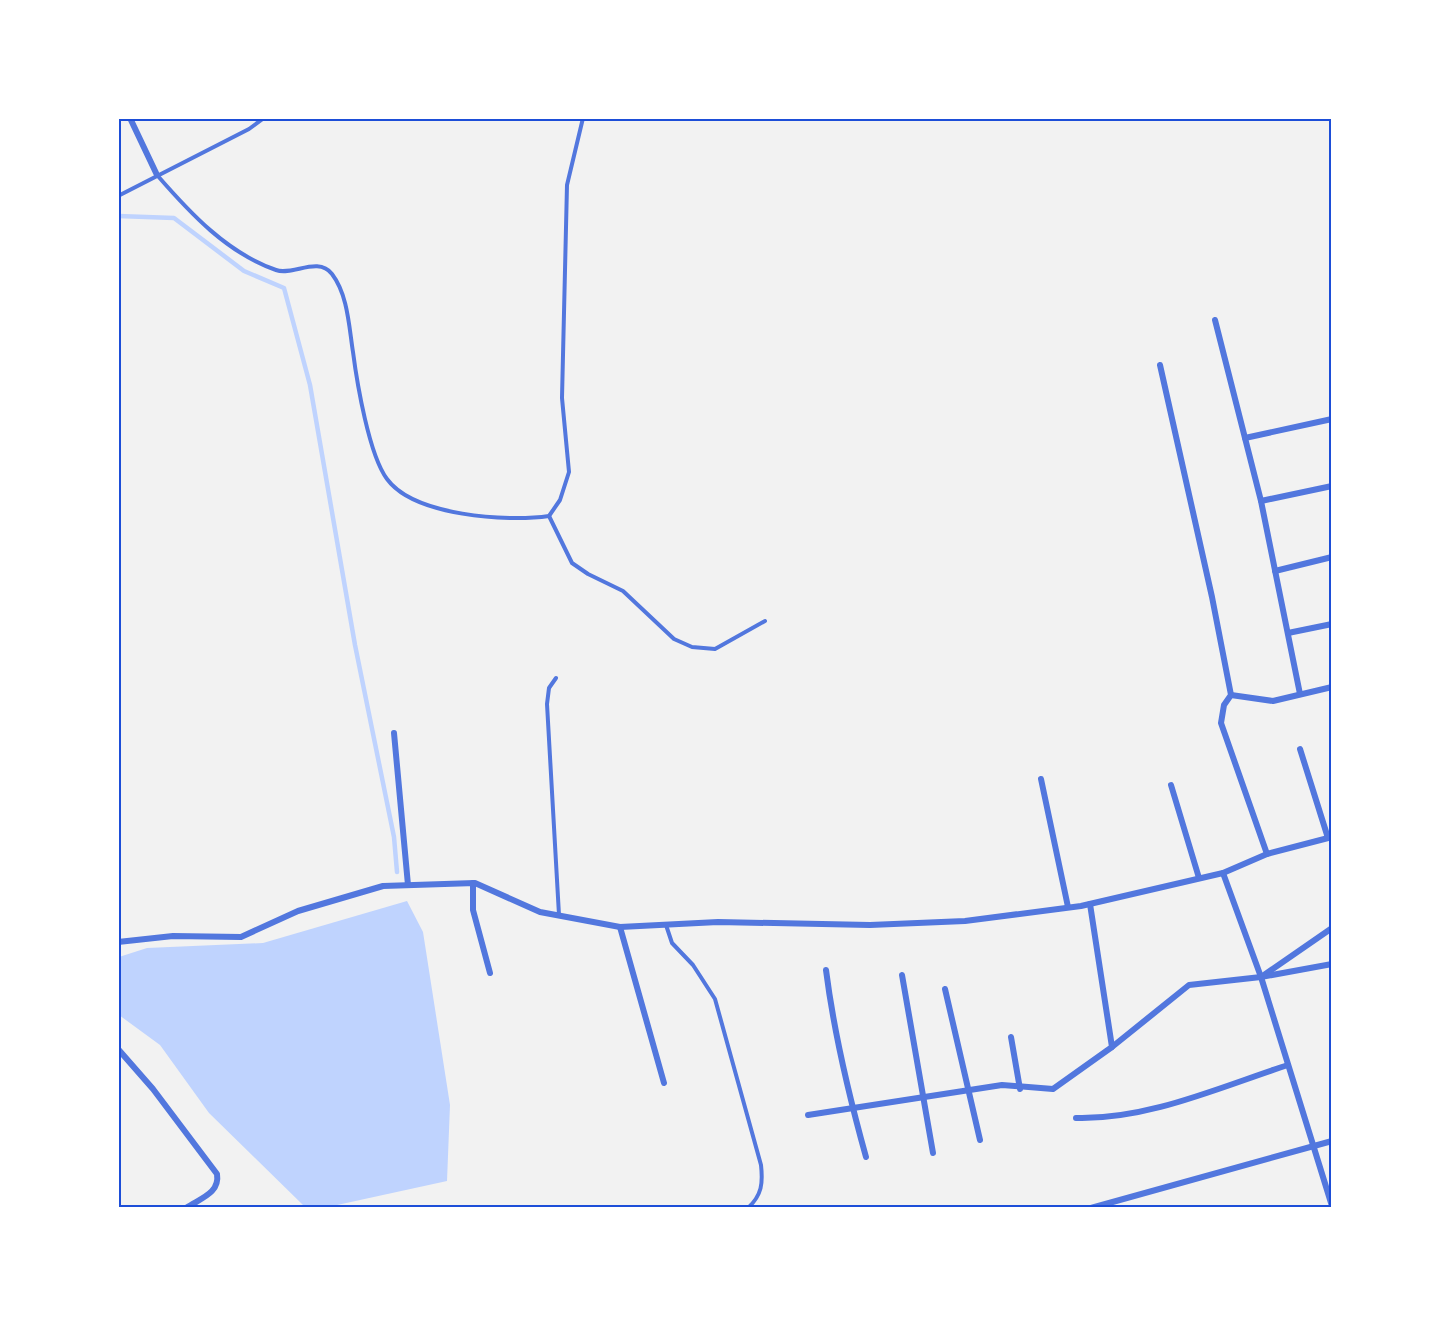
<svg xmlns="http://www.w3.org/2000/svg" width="1450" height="1326" font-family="'Asap Condensed',sans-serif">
<rect width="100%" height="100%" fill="#f2f2f2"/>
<polygon fill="#bfd3fe" points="407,901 423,932 450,1105 447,1181 328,1207 303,1205 209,1113 160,1045 119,1015 119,957 147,948 263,943"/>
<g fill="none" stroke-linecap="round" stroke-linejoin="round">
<polyline stroke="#bfd3fe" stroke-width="4.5" points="118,216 174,218 244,271 284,288 310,385 355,645 394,837 397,872"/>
<g stroke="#5277de" stroke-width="4">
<path d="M157 175C190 213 227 253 276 270 293 276 318 256 332 274 348 295 349 327 353 352 357 383 369 455 387 479 414 516 507 522 549 516L560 500 569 472 562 398 567 185 583 118"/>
<polyline points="118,196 249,129 264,118"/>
<polyline points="549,516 572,563 588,574 623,591 674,639 692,647 715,649 765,621"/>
<polyline points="556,678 549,688 547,704 559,915"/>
<path d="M666 925 672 943 693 965 715 999 761 1165C763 1183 762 1195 748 1208"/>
</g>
<g stroke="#5277de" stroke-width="6">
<polyline points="130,118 157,175"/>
<polyline points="1215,320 1261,501 1300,694"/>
<polyline points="1160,365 1212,597 1231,695 1224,705 1221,723 1267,854"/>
<polyline points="1245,438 1332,419"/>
<polyline points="1261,501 1332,486"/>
<polyline points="1275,571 1332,557"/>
<polyline points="1288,633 1332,624"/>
<polyline points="1231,695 1273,701 1332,687"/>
<polyline points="394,733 408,885"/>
<polyline points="1300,749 1328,838"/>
<polyline points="1041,779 1068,907"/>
<polyline points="1171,785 1199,878"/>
<polyline points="1223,873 1261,977 1332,1206"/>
<polyline points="473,883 473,910 490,973"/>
<polyline points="620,927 664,1083"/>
<polyline points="118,942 173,936 241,937 298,911 383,886 475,883 540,912 620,927 718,922 870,925 965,921 1081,906 1223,873 1267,854 1332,837"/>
<path d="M826 970C834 1033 849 1096 866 1157"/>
<polyline points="902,975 933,1153"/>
<polyline points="1264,975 1332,928"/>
<polyline points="945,989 980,1140"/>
<polyline points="1011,1037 1020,1089"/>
<polyline points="1112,1047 1189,985 1261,977 1332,964"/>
<path d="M118 1049 153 1089 217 1174C220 1193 201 1198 186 1208"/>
<polyline points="808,1115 1002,1085 1053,1089 1112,1047 1090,904"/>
<path d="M1076 1118C1148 1120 1220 1087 1288 1065"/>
<polyline points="1091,1208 1332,1141"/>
</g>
</g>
<rect width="1450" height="1326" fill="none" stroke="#ffffff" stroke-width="240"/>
<rect x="120" y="120" width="1210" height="1086" fill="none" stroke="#1d4ed8" stroke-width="2"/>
</svg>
